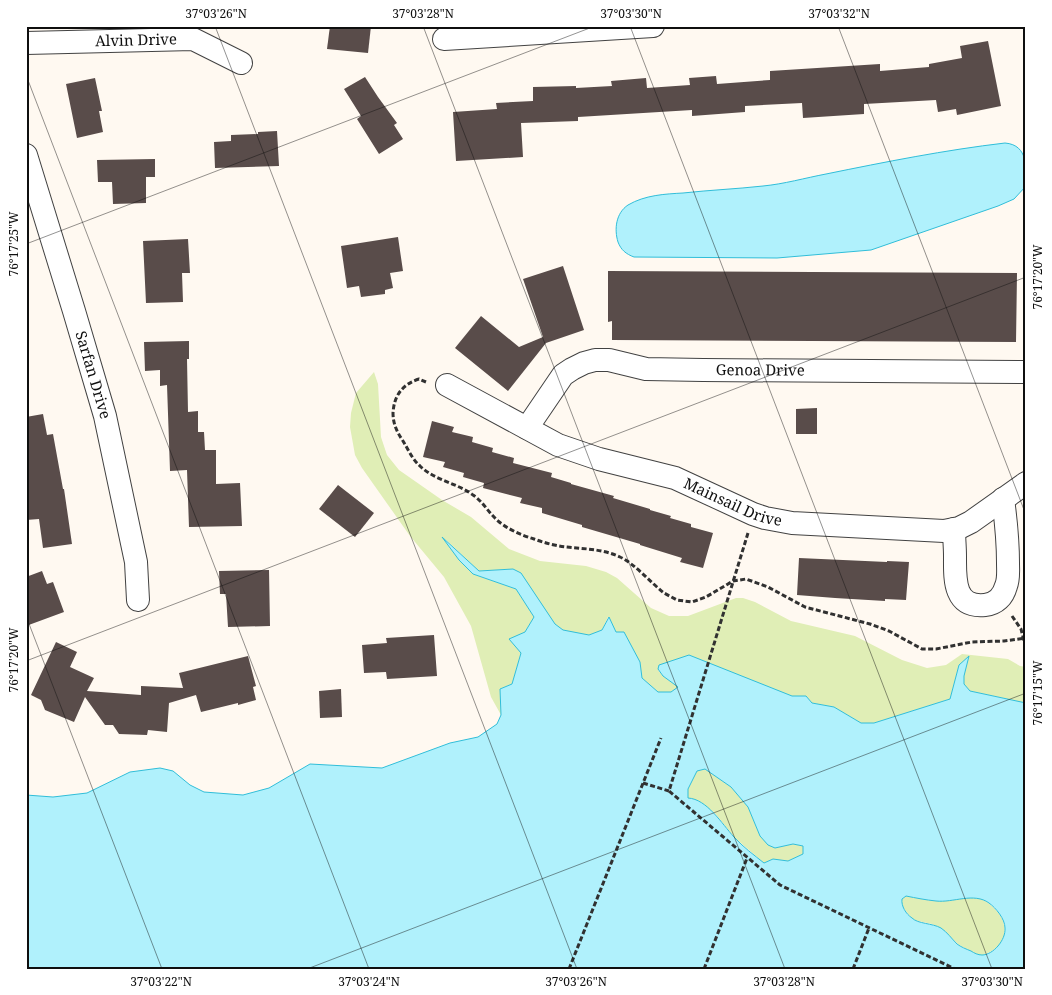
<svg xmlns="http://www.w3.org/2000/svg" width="1052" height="995" font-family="'Noto Serif',serif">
<rect width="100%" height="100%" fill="#fff9f1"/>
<g fill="#e0eeb6">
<polygon points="374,372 378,384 381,437 387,455 399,470 442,500 471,517 509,549 540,561 586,566 606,572 617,578 651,608 669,616 688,616 736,598 743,598 755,602 791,621 855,636 902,660 927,668 946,665 962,654 1008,659 1020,666 1026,667 1026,703 970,691 964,684 964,676 969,657 959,665 950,699 874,723 861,723 834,707 812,703 806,696 792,696 658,670 663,676 678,687 671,692 658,692 642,678 640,662 616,632 608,617 602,630 589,636 563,630 555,624 513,569 479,571 445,539 459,560 473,574 516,589 534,617 525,632 521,653 512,684 500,689 501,715 491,697 471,626 444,577 410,536 362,468 355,455 350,427 351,413 356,393"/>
<polygon points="705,769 731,787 748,807 760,836 775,848 793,844 803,846 803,854 788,861 773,859 764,863 735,838 714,812 688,798 688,789 697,771"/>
<path d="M906 896C917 898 929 901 940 901 954 901 970 895 983 900 988 902 991 905 995 909 1013 928 1005 949 980 956L959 945 942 929 932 924 913 920 905 910 901 903 902 899Z"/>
</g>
<g fill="#b0f1fc" stroke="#30bed9" fill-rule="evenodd">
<path d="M1005 143C1029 145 1026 169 1026 186L1014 199 998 206 871 250 777 258 634 257C626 254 621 250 618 242 614 229 616 213 628 205 645 195 665 194 683 193 710 190 736 189 763 186 784 184 805 178 826 174 885 162 945 150 1005 143Z"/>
<path d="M442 537 479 571 513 569 521 573 555 624 563 630 589 635 602 630 609 617 616 632H624L640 662 642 678 658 692H671L678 687 663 676 658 669 659 665 689 655 792 696H806L812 703 834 707 861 723H874L950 699 959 665 969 656 964 676V684L970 691 1026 703V969H26V795L53 797 87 793 130 772 160 768 173 771 190 785 204 792 243 795 269 788 310 764 382 768 450 743 478 737 497 724 501 715 500 689 512 684 521 653 509 639 525 632 534 617 516 589 473 574 459 560ZM705 769 731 787 748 807 760 836 768 845 775 848 793 844 803 846V854L788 861 773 859 764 863C754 855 743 847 734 837 722 824 707 799 688 798V789L697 771ZM906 896C916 898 926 900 936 901 953 903 974 892 989 903 996 908 1005 919 1005 928 1006 940 993 955 982 955 978 955 974 953 971 951 966 949 961 947 957 944 952 939 947 932 941 928 932 923 918 924 912 918 906 914 901 906 902 899Z"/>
</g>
<g fill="#594c4a">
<polygon points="330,26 371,26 368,53 327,49"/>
<polygon points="988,41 1001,106 957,115 956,109 938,112 936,100 864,104 864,114 803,118 802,103 745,106 745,112 692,116 692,110 578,117 578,121 521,123 523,157 456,161 453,112 497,109 496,103 533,101 533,87 576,86 576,88 612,86 611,81 646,78 647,88 690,85 689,78 716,76 717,84 770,80 770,71 880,64 880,71 929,67 929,64 962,58 960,46"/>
<polygon points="365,77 378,97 397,123 394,125 403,139 379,154 357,119 361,116 344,89"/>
<polygon points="95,78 102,111 99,111 103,132 77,138 66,84"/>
<polygon points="277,131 279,166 215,168 214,142 231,141 231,135 258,134 258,132"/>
<polygon points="155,159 155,177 146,177 146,203 113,204 112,182 98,182 97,160"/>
<polygon points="398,237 403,271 390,273 393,288 385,290 385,294 361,297 359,286 347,288 341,246"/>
<polygon points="188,239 190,273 182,273 183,302 146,303 143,241"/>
<polygon points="563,266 584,330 546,343 508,391 455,348 481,316 519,347 543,337 523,279"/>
<polygon points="608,271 1017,273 1016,342 612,340 612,321 608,322"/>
<polygon points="189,341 189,359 187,359 188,412 198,411 198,432 204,432 205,450 216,450 216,484 240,483 242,526 189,527 187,470 170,471 167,385 160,386 160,370 145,371 144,342"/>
<polygon points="817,408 817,434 796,434 796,409"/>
<polygon points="43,414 47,435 53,434 63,489 64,489 72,544 43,548 39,519 26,520 26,417"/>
<polygon points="432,421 454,427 452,432 473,437 472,442 493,448 492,452 514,458 513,463 552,473 551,477 571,483 571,484 614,496 613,498 650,509 650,510 671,516 670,518 691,524 691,527 713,533 703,568 680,562 682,558 640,545 640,544 582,527 582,525 542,513 542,508 520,503 522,498 483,488 484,483 463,477 464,473 443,467 445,462 423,457"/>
<polygon points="338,485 374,513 355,537 319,509"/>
<polygon points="799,558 887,562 887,561 909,562 906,600 885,599 885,601 835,598 797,595"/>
<polygon points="269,570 270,626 228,627 226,594 220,594 219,571"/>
<polygon points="42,571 47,584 53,582 64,612 26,626 26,577"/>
<polygon points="434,635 437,676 387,679 386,672 364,673 362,645 387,643 386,638"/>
<polygon points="56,642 77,652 70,667 94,678 87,691 141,695 141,686 183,688 179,673 248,656 256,686 253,687 256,700 238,705 238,703 201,712 196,695 169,703 167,732 148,730 147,735 119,734 113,725 105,725 85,697 74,722 45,710 41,700 31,695"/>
<polygon points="341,689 342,717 320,718 319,691"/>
</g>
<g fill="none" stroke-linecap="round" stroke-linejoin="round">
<defs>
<g id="street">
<polyline points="444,39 653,26"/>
<path id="s1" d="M26 43 193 39 241 63"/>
<path id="s2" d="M26 155 74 311 105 416 136 562 138 600"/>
<path id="s3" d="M447 385 558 445 599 459 675 478 753 514 765 518 792 523 944 531 959 528 971 522 1026 483"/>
<path id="s4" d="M527 428 563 375 572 369 584 363 595 360H609L646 369 703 370 1026 372"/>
<path d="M954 529C954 538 955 547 955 556 955 578 953 608 985 605 996 604 1003 597 1006 586 1009 579 1008 571 1008 563 1008 541 1006 521 1003 499"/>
</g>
</defs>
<use href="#street" stroke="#424242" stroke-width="24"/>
<g stroke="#313131" stroke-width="3" stroke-dasharray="5 2.5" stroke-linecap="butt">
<path d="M426 382 419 379C403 384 394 395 393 413 393 424 397 432 403 441 408 449 412 459 420 466 434 480 457 483 473 495 482 501 487 510 494 517 504 528 521 535 534 539 545 543 556 546 567 547 585 549 603 549 620 557 635 564 650 582 664 593L677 600 692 602 706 597 733 581 746 579 768 587 805 607 870 624 889 631 922 649H936L972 642 1004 641 1026 638"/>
<polyline points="748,533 669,791 780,885 955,969"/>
<polyline points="1012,616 1021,629 1026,649"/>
<polyline points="643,783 669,791"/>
<polyline points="569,969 661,738"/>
<polyline points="704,969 747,858"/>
<polyline points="853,969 869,928"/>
</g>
<use href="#street" stroke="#fff" stroke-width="22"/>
</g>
<path fill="none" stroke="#0f0f0f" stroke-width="1" stroke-opacity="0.45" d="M215 26 577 969M423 26 785 969M630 26 992 969M838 26 1026 515M26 75 369 969M26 244 595 26M26 616 162 969M26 661 1026 277M307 969 1026 693"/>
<g text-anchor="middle" stroke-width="5" stroke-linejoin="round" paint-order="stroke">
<g font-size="15" fill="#0f0f0f" stroke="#fff">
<text dy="5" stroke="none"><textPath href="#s1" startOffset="110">Alvin Drive</textPath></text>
<text dy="5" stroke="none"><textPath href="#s4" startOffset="266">Genoa Drive</textPath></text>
<text dy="5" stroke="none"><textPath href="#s2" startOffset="230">Sarfan Drive</textPath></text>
<text dy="5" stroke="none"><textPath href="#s3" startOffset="311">Mainsail Drive</textPath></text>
</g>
</g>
<rect width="1052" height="995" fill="none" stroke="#ffffff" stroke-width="55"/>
<rect x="28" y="28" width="996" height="940" fill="none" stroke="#0f0f0f" stroke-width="2"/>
<g font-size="12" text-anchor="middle" fill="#0f0f0f">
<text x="216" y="18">37°03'26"N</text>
<text x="423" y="18">37°03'28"N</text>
<text x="631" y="18">37°03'30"N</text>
<text x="839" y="18">37°03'32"N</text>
<text transform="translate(14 244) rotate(-90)" y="4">76°17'25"W</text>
<text transform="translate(1038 277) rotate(-90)" y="4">76°17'20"W</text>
<text transform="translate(14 660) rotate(-90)" y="4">76°17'20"W</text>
<text transform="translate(1038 693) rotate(-90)" y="4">76°17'15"W</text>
<text x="161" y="986">37°03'22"N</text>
<text x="369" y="986">37°03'24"N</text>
<text x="576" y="986">37°03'26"N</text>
<text x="784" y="986">37°03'28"N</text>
<text x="992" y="986">37°03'30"N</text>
</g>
</svg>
